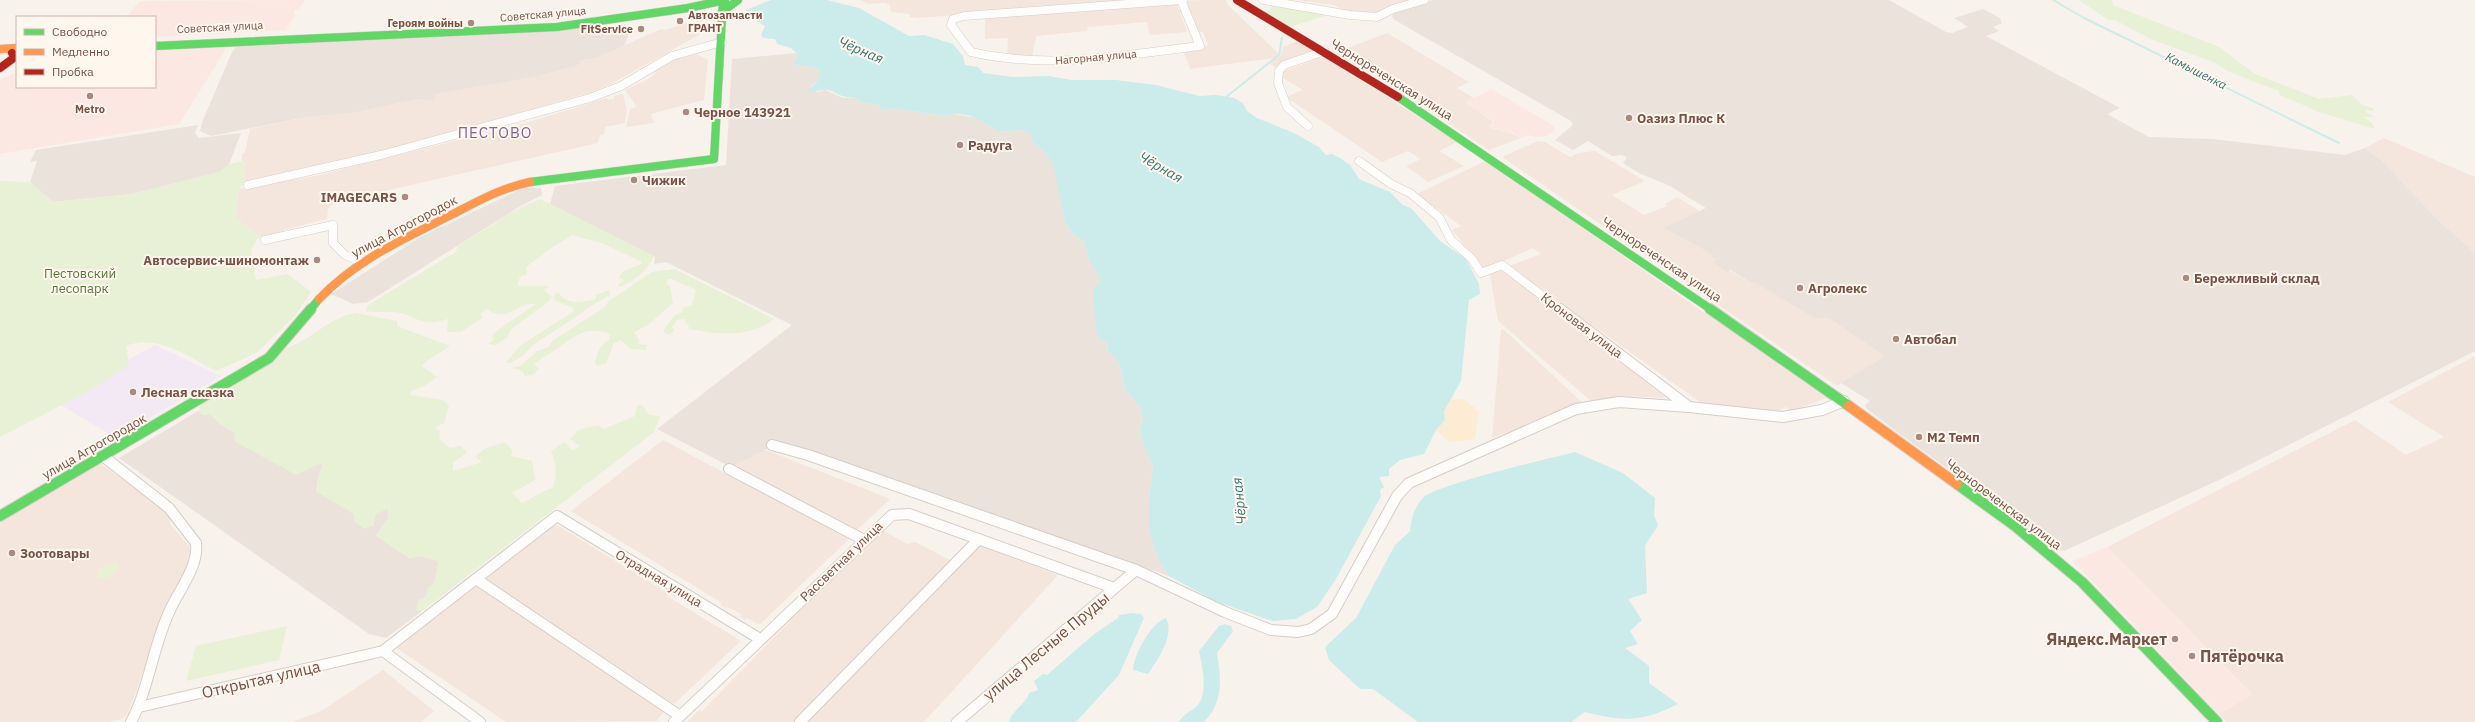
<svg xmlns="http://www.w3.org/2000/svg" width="2475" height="722" font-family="'IBM Plex Sans',sans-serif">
<rect width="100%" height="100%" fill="#f8f2ec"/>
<g fill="#f4e6dc">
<polygon points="860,0 1146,0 918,18 910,17 909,14 891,12 890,5 885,3 868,4"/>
<polygon points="1200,0 1226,0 1228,5 1279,54 1274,58 1190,69 1183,50 1208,45 1203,32 1199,32 1186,1"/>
<polygon points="1295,0 1413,0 1371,14 1345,11 1334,5"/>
<polygon points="1176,2 1179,10 1183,10 1184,11 1180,12 1187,32 1150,35 1147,22 1088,27 1087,31 1036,36 1032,58 1007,57 1008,38 985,39 985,17"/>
<polygon points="686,23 708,30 611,84 592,92 406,145 244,183 245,162 242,162 242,154 245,152 250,129 306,117 357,111 417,99 428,101 435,99 434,94 535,77 580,64 578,61 596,58 661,29 665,30"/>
<polygon points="1387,33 1469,82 1457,88 1474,98 1466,103 1494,122 1489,126 1494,129 1507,131 1520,138 1489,150 1405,94 1419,87 1403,93 1340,51"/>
<polygon points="1297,41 1316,53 1276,67 1269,64 1280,56 1283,47"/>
<polygon points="692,51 708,60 704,100 651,114 654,123 626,127 630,109 637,107 625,90 650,78 655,74 656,68"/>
<polygon points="1320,58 1326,58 1457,142 1439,151 1464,166 1428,182 1406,166 1421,159 1408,151 1382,162 1286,97 1303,90 1281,77 1284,71"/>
<polygon points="623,94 627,110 625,123 605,127 604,134 600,135 598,143 335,202 328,208 327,219 284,230 283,234 261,238 236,218 238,189 315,176 522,124 607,98 608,100 614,99 614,96"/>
<polygon points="2384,138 2475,177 2475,253 2437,219 2382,161 2365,148"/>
<polygon points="1538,141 1545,142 1570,157 1578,153 1595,151 1645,181 1612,195 1644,215 1667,206 1665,204 1677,197 1698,210 1699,212 1664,228 1713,255 1718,259 1713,262 1752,283 1754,282 1829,317 1885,356 1837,386 1502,157"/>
<polygon points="1485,161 1537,196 1826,398 1792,411 1786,407 1775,412 1703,404 1509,266 1541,254 1533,248 1484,270 1452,230 1461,226 1417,194"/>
<polygon points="1502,269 1600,347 1666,398 1624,396 1591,401 1498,321 1490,274"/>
<polygon points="1503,329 1583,403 1492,438 1501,330"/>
<polygon points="2475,356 2475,722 2226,722 2219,714 2252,694 2107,547 2355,420 2406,455 2444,437 2388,402"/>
<polygon points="663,440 777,501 850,538 759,625 747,618 745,620 740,616 741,614 728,607 726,608 720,605 722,603 571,511"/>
<polygon points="763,449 845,481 890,499 857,530 732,467"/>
<polygon points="101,464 164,509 170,519 170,524 190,547 191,553 186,569 165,609 133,700 127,715 122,719 108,722 0,722 0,520 94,465"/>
<polygon points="557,525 669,594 667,596 741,641 674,704 622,673 483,581 486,576 551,526"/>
<polygon points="884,531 907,544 915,542 952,561 794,722 687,722 699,710 702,711 794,617"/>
<polygon points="978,545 1058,575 924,722 806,722"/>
<polygon points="475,585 483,589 664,712 657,719 659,721 506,722 395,647"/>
<polygon points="383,670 434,711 421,722 293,722 323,710"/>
</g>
<g fill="#fce8e2">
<polygon points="305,0 299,9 295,10 293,14 296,14 286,30 155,37 155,17 126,17 140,1"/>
<polygon points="228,46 179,124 0,154 0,80 17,72 17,87 155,87 155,49"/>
<polygon points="1491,89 1554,126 1554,131 1546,136 1537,137 1528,135 1520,138 1513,133 1503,132 1489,126 1494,124 1494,121 1465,103"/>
<polygon points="2107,547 2252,694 2219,714 2073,561"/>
</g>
<g fill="#ebe2dc">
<polygon points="1433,0 1889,0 1946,32 1952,33 1968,27 1954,18 1983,9 2000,18 2002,23 1993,27 1999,31 1986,36 2120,108 2107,114 2149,137 2213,139 2345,155 2365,148 2382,161 2437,219 2475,253 2475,351 2221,479 2064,551 2060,550 1897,432 1866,408 1865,405 1870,401 1841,383 1885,356 1829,318 1815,318 1754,282 1752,283 1730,270 1727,272 1713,262 1717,259 1712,257 1713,255 1664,228 1706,208 1670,186 1639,173 1623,163 1627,157 1621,155 1612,156 1588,141 1573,150 1555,140 1573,125 1571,121 1393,19 1392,15 1395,11"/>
<polygon points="597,24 596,27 633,26 624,46 596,58 578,61 581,64 535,77 435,94 435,99 428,101 417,99 356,112 306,117 211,136 200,131 203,120 232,52 236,47 244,44"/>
<polygon points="796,53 800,56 792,64 820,69 818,80 810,87 817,92 825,90 843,98 854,97 859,102 879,105 882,111 890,108 946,116 953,114 978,118 998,132 1021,130 1031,134 1031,141 1044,151 1054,167 1058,181 1065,223 1071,232 1084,242 1089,260 1094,263 1099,278 1100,282 1094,288 1100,338 1108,343 1107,350 1119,363 1125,389 1140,407 1143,417 1140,430 1142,442 1153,466 1149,499 1159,561 1169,576 778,443 731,467 657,429 792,325 666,262 654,264 655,257 550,204 555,186 726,165 732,59"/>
<polygon points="198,125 195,133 199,138 241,133 228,167 220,172 132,194 53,202 30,182 37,161 30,162 36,150"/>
<polygon points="523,188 541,188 542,195 519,207 368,302 353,304 331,294 419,238"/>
<polygon points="198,411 203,415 210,414 220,424 235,433 322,463 323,466 319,474 316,491 373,525 376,513 388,509 388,518 376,536 409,558 420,556 439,561 434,584 428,588 426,597 416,610 422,611 386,638 369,634 119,458"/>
</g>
<polygon fill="#f2e9f4" points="155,345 221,376 116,438 54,401"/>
<g fill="#e8f0d5">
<polygon points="2079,0 2112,0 2113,5 2219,47 2255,74 2319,99 2352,95 2362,105 2373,108 2374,111 2366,110 2367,113 2375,117 2364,117 2371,122 2375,129 2319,112 2280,95 2279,91 2227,71 2216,63 2153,40 2115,20 2108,20"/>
<polygon points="1273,6 1331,14 1290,27 1265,14"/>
<path d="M245 161 244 183 238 190 236 217 261 238 257 239 251 250 256 280 288 274 311 292 294 317 256 353 216 371C189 357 157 333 126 346L129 365 93 389 0 437V181L30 182 53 202 132 194 219 172 229 164Z"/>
<path d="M540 199 654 256C647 271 635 280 620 287L618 285 624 280 619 278 622 272 641 264 642 262 604 244 573 235 554 246 526 267 527 274 520 277 517 286H548L549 287 544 290 551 296 549 301 510 330 508 337 495 345 488 344 494 339 492 336 496 331 536 304C515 301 508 325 487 309L481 313 482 318 461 332H447L448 319C417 328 419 315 394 312 384 311 375 313 366 311L368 305 456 252 457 247 514 211Z"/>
<path d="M675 269 774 319C749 338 719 335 690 329L684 319 677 320 672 327 674 331 670 334 664 333V330L674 316 681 313 683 308 692 305 696 290 672 279H668L666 284 670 286 673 303 648 325 634 332 639 340 638 344 647 345 645 350 630 349 621 340 614 343 606 363 598 366 595 364C597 353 599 345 609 340L610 334C584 324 572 339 552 352 546 357 540 358 534 365L539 368 534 374 525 376 523 371 512 368 522 365 537 351 549 347 552 341 605 307 609 301 652 272Z"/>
<path d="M609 290 610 295 587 308 583 312 533 345 524 355 510 363 506 362 521 345 573 312 574 308 554 300 555 294 558 293C568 306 582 302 596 299V295Z"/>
<path d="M356 313 397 321V326L450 346 425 362 422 366 437 377 424 386 411 391V395L443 400 449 406 444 423 434 428 440 431 439 439 450 448 461 446 467 452 453 463V471L482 462 475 457 484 449 505 442 512 450 511 456 532 461 535 480 512 493 522 503C533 498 541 491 553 488 557 474 557 464 551 451L565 442 572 450 580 446 570 439 578 430 598 425 604 429 635 416 637 406 642 405 649 415 660 416 654 432 422 611 416 610 419 600 426 597 428 587 434 584 439 561 420 556 409 558 376 536 388 518V509L376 513 373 526 364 529 354 521V514L316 491 319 474 323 466 322 463 296 475 234 441 235 433 220 424 210 414 203 415 198 411 203 401 289 347C312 339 330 317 356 313Z"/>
<path d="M116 563 119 566C117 575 106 580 98 578L96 575 100 568Z"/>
<polygon points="287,626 279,660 186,681 196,646"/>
</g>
<polygon fill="#fcecd3" points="1464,399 1479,412 1475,439 1449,442 1436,430 1445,420 1444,411 1450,400"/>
<g fill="#cbeceb">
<path d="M771 0H827L859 8 909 36 924 35 953 44 963 56 965 65 978 67 983 73 1013 77 1049 76 1071 80H1116L1156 85 1199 96 1216 95 1234 98 1243 103 1247 111 1257 118 1294 133 1319 147 1326 155 1332 154 1340 158 1350 165 1359 179 1390 192 1403 205 1411 208 1440 241 1466 259 1479 284 1480 294 1469 300 1461 381 1444 411 1445 420 1436 430 1424 454 1400 460 1389 469V476L1379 477 1384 487 1380 490 1381 496 1336 579 1317 607 1296 619 1272 621 1215 601 1169 576 1159 561 1149 529V499L1153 466 1142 442 1140 430 1143 417 1140 407 1125 389 1119 363 1107 350 1108 343 1100 338 1096 330 1093 297 1094 288 1100 282C1099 275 1094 264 1089 260L1084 242 1071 232 1065 223 1054 167 1044 151 1031 141V134L1021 130 998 132C984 121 964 109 946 116L890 108 882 111 879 105 859 102 854 97C837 98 836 90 826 90 819 89 815 94 808 90L818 80 820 69 792 64 799 56 791 48 777 44 775 39 763 38 761 35 765 26 754 19 753 13H747L746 10Z"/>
<path d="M1575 452 1623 473 1655 498 1654 515 1658 525 1645 546 1647 593 1628 599 1642 620 1630 631 1638 644 1625 648 1649 666V683L1678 704C1642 722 1625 722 1585 712L1571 722H1418L1373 689H1360L1329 660 1325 647 1356 618 1395 545 1410 531C1411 519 1414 507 1423 498 1434 485 1551 458 1575 452Z"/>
<path d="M1132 613 1141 614 1144 618 1119 675 1076 722H1009C1011 711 1026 704 1029 693L1038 690 1034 681 1043 674 1047 675 1093 635 1118 618 1119 615Z"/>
<path d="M1166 618C1175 636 1158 659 1148 674L1133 670C1134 654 1151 623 1166 618Z"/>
</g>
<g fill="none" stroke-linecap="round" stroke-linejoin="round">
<g stroke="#cbeceb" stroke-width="2">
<polyline points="2053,0 2084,18 2339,143"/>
<polyline points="1226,97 1279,55 1282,38"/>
</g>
<path fill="#cbeceb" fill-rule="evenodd" d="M1225 624 1231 626 1233 631 1217 653C1221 678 1224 702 1204 722H1179C1183 714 1191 712 1197 706 1209 693 1202 666 1199 651L1219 626Z"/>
<defs>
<g id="street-far1">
<path d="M1181 0 1200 46C1122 55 1049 70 971 52L951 25 953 19 964 16Z"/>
<polyline points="1181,0 1183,0"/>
<polyline points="1263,0 1350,15 1377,17 1393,9 1424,0"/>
<polyline points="1308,126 1287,107 1278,83 1279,71 1284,65 1325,51"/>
<polyline points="1359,161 1391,184 1410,193 1439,217 1451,240 1472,259 1481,273 1502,265 1561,310"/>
<polyline points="248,185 381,155 590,98 621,86 672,56 722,42"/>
<polyline points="265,240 333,225 333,243 345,255 361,262"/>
</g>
<g id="street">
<polyline points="1560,309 1689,407 1783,417 1822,410 1844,401"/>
<polyline points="772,445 808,455 1136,570 1225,612 1271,630 1298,632 1311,629 1332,614 1397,496 1409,483 1576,409 1619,402 1689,407"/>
<path d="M103 456 169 508 196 543C199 565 180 589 171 608 153 644 150 686 131 722"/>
<polyline points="729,469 864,540"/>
<polyline points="476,579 680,716"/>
<polyline points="383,651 480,722"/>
<polyline points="139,707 383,651 557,516 760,639"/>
<polyline points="674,722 892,515 909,514 1114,588"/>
<polyline points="800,722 979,539"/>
<polyline points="957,722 1136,570"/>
</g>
<g id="fast-far1">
<polyline points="722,12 738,0"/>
<polyline points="155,46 557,27 688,8 725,0"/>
<polyline points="1398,97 1712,310"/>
<polyline points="530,182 714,159 723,0"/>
<polyline points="310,310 319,299"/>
</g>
<g id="fast">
<polyline points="1710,309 1849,406"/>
<polyline points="1957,484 2015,526 2082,582 2217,722"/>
<polyline points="0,516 269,358 311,309"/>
</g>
<g id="slow-far1">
<polyline points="0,49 17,48"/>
<path d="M319 299C356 260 402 240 449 216 475 203 500 188 530 182"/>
</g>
<polyline id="slow" points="1849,406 1957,484"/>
<g id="jam">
<polyline points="1237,0 1398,97"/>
<polyline points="0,68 15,57 12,53"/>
</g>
</defs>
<use href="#street-far1" stroke="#d7cdc8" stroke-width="9"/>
<use href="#street" stroke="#d7cdc8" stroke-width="12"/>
<use href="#fast-far1" stroke="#d9cec9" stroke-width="9"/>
<use href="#fast" stroke="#d9cec9" stroke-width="12"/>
<use href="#slow-far1" stroke="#d9cec9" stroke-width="9"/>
<use href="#slow" stroke="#d9cec9" stroke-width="12"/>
<use href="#jam" stroke="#d9cec9" stroke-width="9"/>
<use href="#street-far1" stroke="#fefdfc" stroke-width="8"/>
<use href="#street" stroke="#fefdfc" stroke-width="10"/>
<use href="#fast-far1" stroke="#63d668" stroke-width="8"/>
<use href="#fast" stroke="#63d668" stroke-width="10"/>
<use href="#slow-far1" stroke="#ff974d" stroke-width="8"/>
<use href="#slow" stroke="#ff974d" stroke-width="10"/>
<use href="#jam" stroke="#b3261e" stroke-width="8"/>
</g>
<g fill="#a68b81" stroke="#fff6ee" stroke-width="1.5">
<circle cx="680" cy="21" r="4"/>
<circle cx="471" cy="23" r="4"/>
<circle cx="641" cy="29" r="4"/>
<circle cx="90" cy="96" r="4"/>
<circle cx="686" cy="112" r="4"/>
<circle cx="1629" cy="118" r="4"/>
<circle cx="960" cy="145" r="4"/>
<circle cx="634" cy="180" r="4"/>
<circle cx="405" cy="197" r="4"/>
<circle cx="317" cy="260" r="4"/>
<circle cx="2186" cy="278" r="4"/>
<circle cx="1800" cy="288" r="4"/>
<circle cx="1896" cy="339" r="4"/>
<circle cx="133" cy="392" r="4"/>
<circle cx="1919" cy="437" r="4"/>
<circle cx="12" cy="553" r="4"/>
<circle cx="2175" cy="639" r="4"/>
<circle cx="2192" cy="656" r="4"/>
</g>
<g text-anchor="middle" stroke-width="4" stroke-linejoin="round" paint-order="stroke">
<g font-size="11" fill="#7a5348" stroke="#fff6ee">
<text transform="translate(543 14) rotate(-5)" y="4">Советская улица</text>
<text transform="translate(220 27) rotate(-3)" y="4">Советская улица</text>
<text transform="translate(1096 57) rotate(-5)" y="4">Нагорная улица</text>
</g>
<g font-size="11" font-weight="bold" fill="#7a5348" stroke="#fff6ee" text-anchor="end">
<text x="688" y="19" text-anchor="start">Автозапчасти<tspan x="688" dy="13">ГРАНТ</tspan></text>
<text x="463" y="27">Героям войны</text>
<text x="633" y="33">FitService</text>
<text x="90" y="113" text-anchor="middle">Metro</text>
</g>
<g font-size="12" font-style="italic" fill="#377879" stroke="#fff6ee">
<text transform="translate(2196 71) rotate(27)" y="4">Камышенка</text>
</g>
<g font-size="13" fill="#7a5348" stroke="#fff6ee">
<text transform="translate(1392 79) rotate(32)" y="5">Чернореченская улица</text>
<text transform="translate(404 226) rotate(-28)" y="5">улица Агрогородок</text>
<text transform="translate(1662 259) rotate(34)" y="5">Чернореченская улица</text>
<text transform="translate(1582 325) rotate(37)" y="5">Кроновая улица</text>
<text transform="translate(94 446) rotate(-30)" y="5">улица Агрогородок</text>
<text transform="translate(2004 504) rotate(37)" y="5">Чернореченская улица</text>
<text transform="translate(841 561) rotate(-44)" y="5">Рассветная улица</text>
<text transform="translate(659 578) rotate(31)" y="5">Отрадная улица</text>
</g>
<g font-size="13" font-weight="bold" fill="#7a5348" stroke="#fff6ee" text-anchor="start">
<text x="694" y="117">Черное 143921</text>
<text x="1637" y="123">Оазиз Плюс К</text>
<text x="968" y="150">Радуга</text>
<text x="642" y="185">Чижик</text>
<text x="397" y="202" text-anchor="end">IMAGECARS</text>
<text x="309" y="265" text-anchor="end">Автосервис+шиномонтаж</text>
<text x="2194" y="283">Бережливый склад</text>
<text x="1808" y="293">Агролекс</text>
<text x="1904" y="344">Автобал</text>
<text x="141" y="397">Лесная сказка</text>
<text x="1927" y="442">М2 Темп</text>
<text x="20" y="558">Зоотовары</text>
</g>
<g font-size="13" fill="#587b3c" stroke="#fff6ee">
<text x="80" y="278">Пестовский<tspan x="80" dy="15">лесопарк</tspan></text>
</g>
<g font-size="14" font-style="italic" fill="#377879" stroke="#fff6ee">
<text transform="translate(861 50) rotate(23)" y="5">Чёрная</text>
<text transform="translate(1161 167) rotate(30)" y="5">Чёрная</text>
<text transform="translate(1239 501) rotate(-96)" y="5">Чёрная</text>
</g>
<g font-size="15" letter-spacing="1" fill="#82639e" stroke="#fff6ee">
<text x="495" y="138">ПЕСТОВО</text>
</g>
<g font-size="16" font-weight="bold" fill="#7a5348" stroke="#fff6ee" text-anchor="end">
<text x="2167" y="645">Яндекс.Маркет</text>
<text x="2200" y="662" text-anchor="start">Пятёрочка</text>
</g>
<g font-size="16" fill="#7a5348" stroke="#fff6ee">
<text transform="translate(1046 646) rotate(-40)" y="6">улица Лесные Пруды</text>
<text transform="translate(261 679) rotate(-13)" y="6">Открытая улица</text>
</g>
</g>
<rect x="16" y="16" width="140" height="72" fill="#fff6ee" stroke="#cab5ac"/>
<rect x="24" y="29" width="20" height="6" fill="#63d668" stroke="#cab5ac"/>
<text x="52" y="36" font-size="12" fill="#7a5348">Свободно</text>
<rect x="24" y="49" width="20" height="6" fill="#ff974d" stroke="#cab5ac"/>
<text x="52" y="56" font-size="12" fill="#7a5348">Медленно</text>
<rect x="24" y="69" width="20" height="6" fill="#b3261e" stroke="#cab5ac"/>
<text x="52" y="76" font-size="12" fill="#7a5348">Пробка</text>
</svg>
